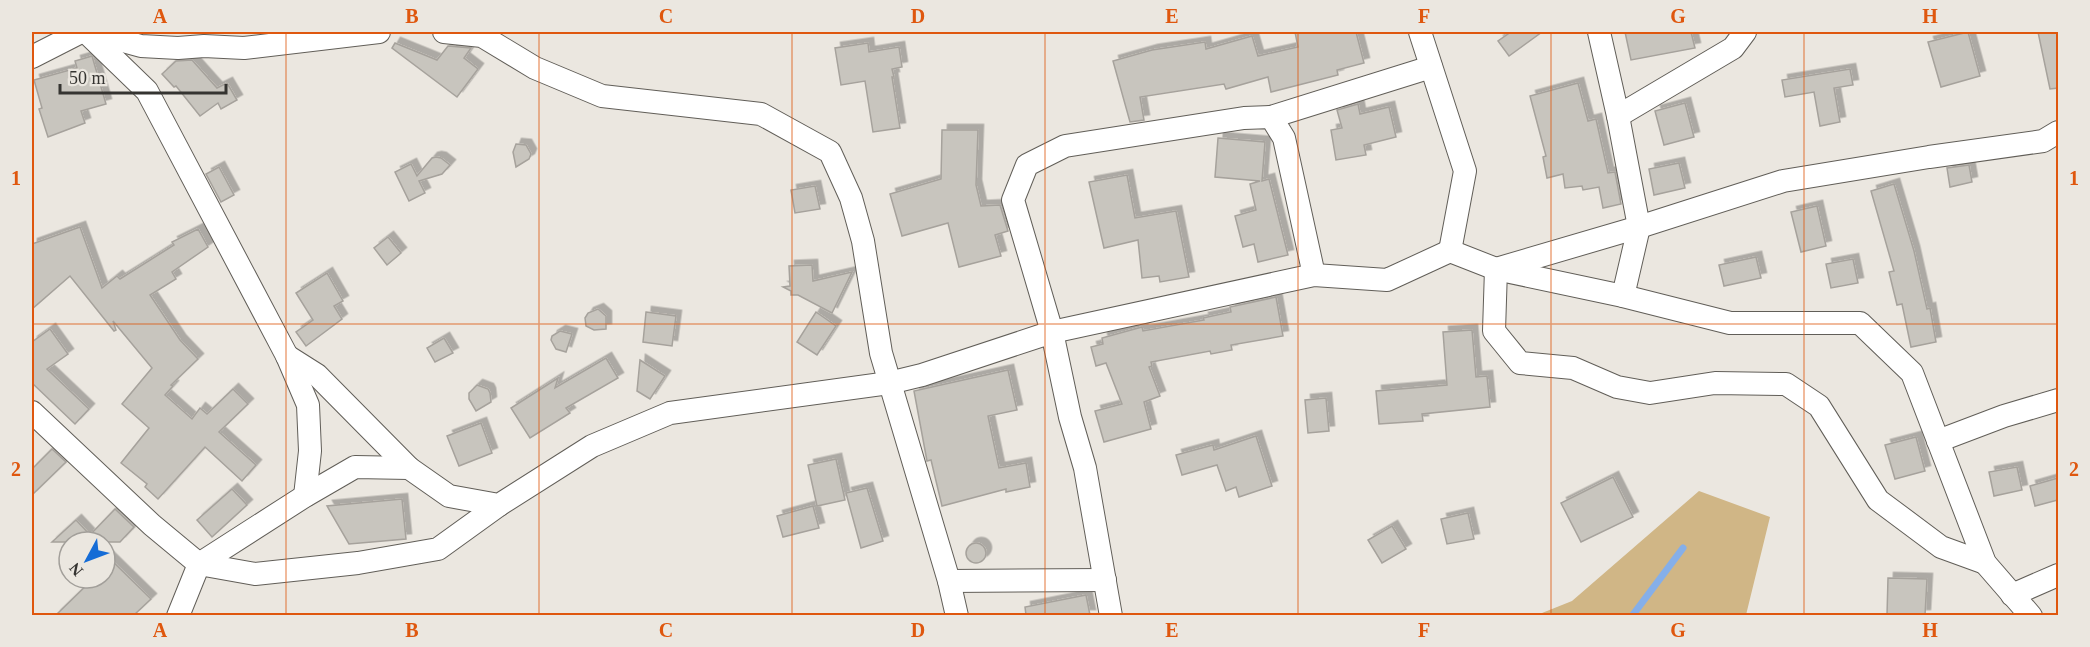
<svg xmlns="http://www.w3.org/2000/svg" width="2090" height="647" font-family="'Times New Roman',serif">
<defs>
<filter id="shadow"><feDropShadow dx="5.5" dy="-5.5" stdDeviation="0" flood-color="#0004"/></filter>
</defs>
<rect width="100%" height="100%" fill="#ebe7e0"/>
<polygon fill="#d0b686" points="1699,491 1770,517 1746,615 1537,615 1572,601"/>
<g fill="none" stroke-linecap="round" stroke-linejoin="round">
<polyline stroke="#85afe9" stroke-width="7" points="1632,616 1683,548"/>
</g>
<g fill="#c8c5be" stroke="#a6a29c" stroke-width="1.5" filter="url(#shadow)">
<polygon points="1295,32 1356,32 1364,63 1337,70 1338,75 1271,92 1268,77 1226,89 1224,84 1140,97 1144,120 1130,122 1113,61 1152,50 1205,42 1206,49 1252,36 1258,56 1298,47"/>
<polygon points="1511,32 1542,32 1509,56 1498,41"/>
<polygon points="1625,32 1691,32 1695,48 1631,60"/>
<polygon points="1968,32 1980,76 1941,87 1928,42"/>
<polygon points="2038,32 2058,32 2058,88 2050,89"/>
<polygon points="395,43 437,60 448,46 471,48 464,58 478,69 457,97 392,48"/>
<polygon points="868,43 869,52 899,47 902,67 892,69 894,77 892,77 900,128 873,132 865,81 841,85 835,48"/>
<polygon points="92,56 106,104 81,111 85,123 48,137 39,109 42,108 34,80 77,68 75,61"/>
<polygon points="192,60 217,88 227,83 237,100 221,109 218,103 200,116 176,86 174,87 162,74 176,61"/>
<polygon points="1850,69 1853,85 1834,88 1840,122 1820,126 1814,92 1785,97 1782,80"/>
<polygon points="1578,83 1588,121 1596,119 1608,173 1615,172 1621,204 1603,208 1599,187 1583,190 1582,186 1565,188 1563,174 1547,178 1543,157 1546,156 1530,96"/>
<polygon points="1685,103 1694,137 1664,145 1655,111"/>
<polygon points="1358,104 1360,114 1389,107 1396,137 1364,145 1366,155 1336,160 1331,130 1342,128 1337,110"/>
<polygon points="942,130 978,130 976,185 981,206 1000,205 1008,231 995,235 1001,256 959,267 948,223 902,236 890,194 941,179"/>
<polygon points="1218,138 1265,142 1262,181 1269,179 1288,255 1258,262 1254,244 1243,247 1235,216 1256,210 1250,184 1260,181 1215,177"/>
<polygon points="516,144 526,145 531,154 529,159 516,167 513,152"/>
<polygon points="436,157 441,158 450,165 442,174 419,181 425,193 409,201 395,172 411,164 417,176 432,158"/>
<polygon points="1679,163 1685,188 1654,195 1649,169"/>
<polygon points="1969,165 1972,182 1950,187 1947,168"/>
<polygon points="219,167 234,195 221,202 206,174"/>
<polygon points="1127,175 1135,218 1176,211 1189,277 1160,282 1159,276 1142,278 1138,240 1104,248 1089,182"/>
<polygon points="1894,184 1914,251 1927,309 1930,308 1936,342 1911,347 1902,304 1897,305 1889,272 1894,271 1871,191"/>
<polygon points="815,186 820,209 795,213 791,190"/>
<polygon points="1817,206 1826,246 1801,252 1791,212"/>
<polygon points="80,227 102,288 117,276 120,279 174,245 172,242 198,229 208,247 172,272 176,279 150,295 180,340 198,359 171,385 173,386 165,395 192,419 200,408 207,414 233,389 248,404 219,432 256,465 242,481 205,447 158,499 145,487 147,484 121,463 149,428 122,404 152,368 113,321 116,330 114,331 70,276 32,309 32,244"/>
<polygon points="388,237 401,253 387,265 374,248"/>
<polygon points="1756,257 1761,278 1724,286 1719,265"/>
<polygon points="1853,259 1858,283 1831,288 1826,264"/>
<polygon points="812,265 813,281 852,272 832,313 798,295 791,295 791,291 783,287 790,286 789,266"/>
<polygon points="327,273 343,301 334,306 342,319 306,346 296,332 313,320 296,293"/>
<polygon points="1276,297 1283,336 1231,345 1232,350 1211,354 1210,351 1151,362 1152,366 1149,367 1160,396 1144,402 1151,429 1104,442 1095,411 1122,404 1106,363 1096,366 1091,347 1103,344 1102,338 1142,327 1143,331 1204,320 1203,318 1231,312 1230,307"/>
<polygon points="598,309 606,316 606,329 594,330 586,326 585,318 588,313"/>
<polygon points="646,312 676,316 672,346 643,342"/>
<polygon points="816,312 836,326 817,355 797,342"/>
<polygon points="50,329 68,354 47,369 89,409 75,424 32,383 32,342"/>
<polygon points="1472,330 1476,377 1487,376 1490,407 1422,414 1423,421 1379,424 1376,391 1447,385 1443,332"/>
<polygon points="560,331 572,334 566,352 556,349 551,340 552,336"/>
<polygon points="444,338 453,353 435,362 427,348"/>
<polygon points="606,358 618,378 566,408 570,413 530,438 511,408 558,378 555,388"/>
<polygon points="640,360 665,376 650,399 637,391"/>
<polygon points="1008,370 1017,410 988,416 999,468 1026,463 1030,487 1006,492 1006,489 942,506 931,460 927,461 914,391"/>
<polygon points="477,385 488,389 490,393 491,402 476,411 469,399 469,393"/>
<polygon points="1326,398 1329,431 1308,433 1305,400"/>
<polygon points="481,423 492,453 459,466 447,436"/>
<polygon points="1256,436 1272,486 1239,497 1236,487 1226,491 1217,465 1182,475 1176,455 1213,445 1214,450"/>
<polygon points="1916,437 1925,471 1895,479 1885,445"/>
<polygon points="52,449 66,462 32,495 32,469"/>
<polygon points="836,459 845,500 817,506 808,465"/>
<polygon points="2017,467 2022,490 1994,496 1989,472"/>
<polygon points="1613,477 1633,517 1581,542 1561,503"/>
<polygon points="2058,478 2058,500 2035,506 2030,486"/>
<polygon points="867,488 883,541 861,548 846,493"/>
<polygon points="232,489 247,505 212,537 197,520"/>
<polygon points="402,499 406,539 349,544 327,506"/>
<polygon points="813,506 819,528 783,537 777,516"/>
<polygon points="115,509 134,527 120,542 52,542 76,520 90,535"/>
<polygon points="1468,513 1474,539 1447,544 1441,519"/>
<polygon points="1392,526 1406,549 1382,563 1368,540"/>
<circle cx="976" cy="553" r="10"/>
<polygon points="105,554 151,599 134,615 56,615 94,578 105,578"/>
<polygon points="1888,578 1927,579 1925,615 1887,615"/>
<polygon points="1086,595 1090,615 1026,615 1025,607"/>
</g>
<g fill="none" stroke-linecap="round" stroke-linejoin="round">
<defs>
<g id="street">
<polyline points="86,32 147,91 287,356 308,405 310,451 305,496"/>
<polyline points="90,32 141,46 178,48 204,46 244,48 379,32"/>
<polyline points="444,32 482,36 535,68 602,96 761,114 830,152 851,198 863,241 881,353 949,581 957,616"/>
<polyline points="1420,32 1465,171 1450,251"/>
<polyline points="1599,32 1618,116 1639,227 1623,296"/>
<polyline points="32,57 81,32"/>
<polyline points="1618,116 1733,48 1745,32"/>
<polyline points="1271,117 1431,67"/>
<polyline points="287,356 317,375 409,468"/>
<polyline points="32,412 152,525 199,564 255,574 358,563 438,549 499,505"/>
<polyline points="1938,441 2004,416 2058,400"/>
<polyline points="1985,563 1941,547 1878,500 1819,406 1786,384 1715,383 1650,393 1617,387 1573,368 1520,363 1494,331 1496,269 1639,227 1783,181 1929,157 2043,141 2058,132"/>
<polyline points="949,581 1105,580"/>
<polyline points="2012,595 2058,575"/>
<polyline points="178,616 199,564 305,496 355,467 409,468 449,496 499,505 592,446 670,413 889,383 922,375 1052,332 1314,275 1387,280 1450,251 1496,269 1623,296 1730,323 1860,323 1912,373 1985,563 2031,616"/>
<polyline points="1111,616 1085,468 1070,417 1052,332 1013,200 1027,165 1065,146 1244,118 1271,117 1284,138 1314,275"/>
</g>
</defs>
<use href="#street" stroke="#615e58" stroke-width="24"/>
<use href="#street" stroke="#fff" stroke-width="22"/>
</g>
<path fill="none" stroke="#df570e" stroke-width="1.5" stroke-opacity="0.55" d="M286 32V616M539 32V616M792 32V616M1045 32V616M1298 32V616M1551 32V616M1804 32V616M32 324H2058"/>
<rect width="2090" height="647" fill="none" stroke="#ebe7e0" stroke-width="66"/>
<g transform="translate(87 560) rotate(229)"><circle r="28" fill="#ebe7e0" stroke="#a29f9a" stroke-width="1.5"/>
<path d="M0-4.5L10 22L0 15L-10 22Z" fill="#156cd6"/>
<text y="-9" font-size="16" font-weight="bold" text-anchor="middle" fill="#353431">N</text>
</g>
<path d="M60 84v9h166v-9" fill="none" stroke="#353431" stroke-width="3"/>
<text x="69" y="84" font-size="18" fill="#353431" stroke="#ebe7e0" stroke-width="4.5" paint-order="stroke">50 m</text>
<rect x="33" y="33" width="2024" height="581" fill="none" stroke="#df570e" stroke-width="2"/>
<g font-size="20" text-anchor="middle" font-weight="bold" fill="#df570e">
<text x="160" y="23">A</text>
<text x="412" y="23">B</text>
<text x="666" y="23">C</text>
<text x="918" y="23">D</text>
<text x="1172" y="23">E</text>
<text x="1424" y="23">F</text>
<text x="1678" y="23">G</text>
<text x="1930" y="23">H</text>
<text x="16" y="185">1</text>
<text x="2074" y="185">1</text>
<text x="16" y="476">2</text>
<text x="2074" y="476">2</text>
<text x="160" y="637">A</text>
<text x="412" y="637">B</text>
<text x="666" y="637">C</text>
<text x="918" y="637">D</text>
<text x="1172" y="637">E</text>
<text x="1424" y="637">F</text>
<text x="1678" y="637">G</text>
<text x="1930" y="637">H</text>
</g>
</svg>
